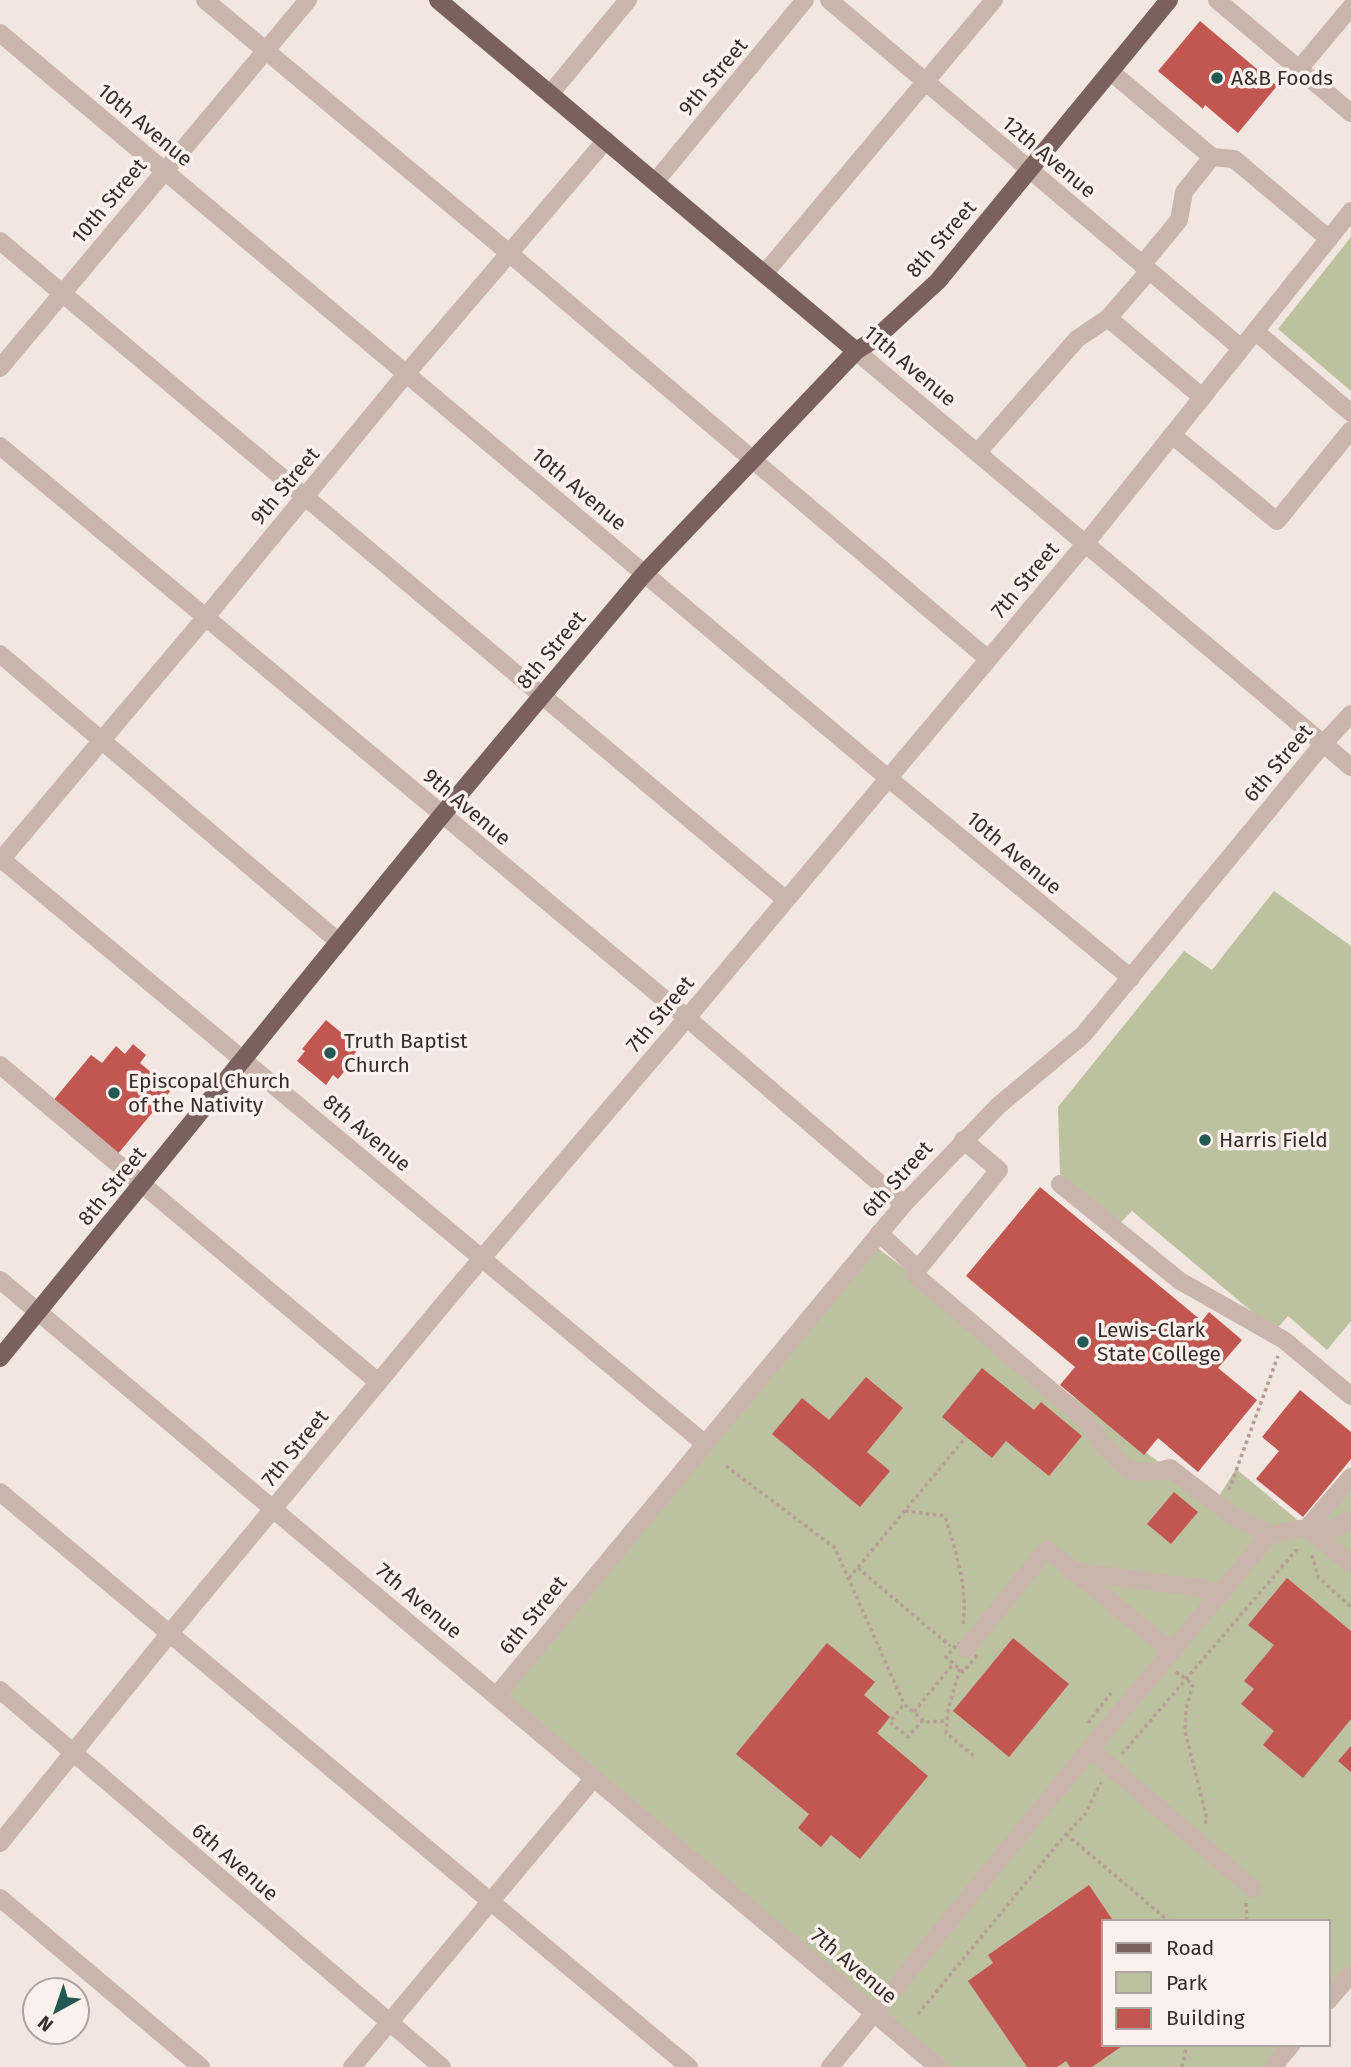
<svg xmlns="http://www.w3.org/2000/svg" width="1351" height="2067" font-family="'Fira Sans',sans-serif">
<rect width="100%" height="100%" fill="#f2e6e0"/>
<g fill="#bcc1a0">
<polygon points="1351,237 1351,391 1278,329"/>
<polygon points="1274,891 1351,946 1351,1321 1327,1350 1288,1316 1275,1331 1132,1211 1119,1224 1060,1174 1058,1107 1184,951 1212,970"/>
<polygon points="871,1243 1214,1504 1236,1469 1312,1532 1351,1486 1351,1973 1328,2000 1328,1922 1104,1922 1104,2044 1291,2044 1272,2067 936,2067 497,1695"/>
</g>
<g fill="#c15750">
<polygon points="1200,21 1277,86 1238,133 1205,105 1203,109 1158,71"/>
<polygon points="326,1020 360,1048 354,1054 357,1056 338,1079 333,1075 326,1085 297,1061 305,1051 302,1049"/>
<polygon points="133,1044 146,1055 140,1063 164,1083 171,1076 178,1082 116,1156 52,1102 91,1055 102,1063 116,1046 125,1054"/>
<polygon points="1040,1187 1202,1321 1209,1312 1242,1340 1218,1368 1257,1400 1198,1472 1158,1438 1144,1455 1060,1385 1075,1367 966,1276"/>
<polygon points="982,1368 1034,1410 1041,1402 1082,1436 1049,1476 1006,1441 992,1458 942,1417"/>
<polygon points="866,1377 903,1408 867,1452 890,1471 860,1507 772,1434 802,1398 829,1420"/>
<polygon points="1300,1390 1351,1432 1351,1459 1303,1517 1256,1479 1279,1451 1262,1437"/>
<polygon points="1174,1492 1198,1512 1171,1544 1147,1524"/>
<polygon points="1287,1578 1351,1631 1351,1719 1303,1778 1263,1745 1274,1731 1241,1704 1254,1689 1244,1681 1274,1645 1248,1625"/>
<polygon points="1013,1638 1069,1684 1009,1757 953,1711"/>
<polygon points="827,1643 875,1682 864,1695 890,1717 877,1733 928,1776 860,1859 831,1835 821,1847 798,1828 809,1814 736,1754"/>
<polygon points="1351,1746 1351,1772 1338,1761"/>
<polygon points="1089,1885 1114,1922 1104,1922 1104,2044 1125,2044 1092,2067 1070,2067 1066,2061 1057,2067 1027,2067 968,1981 993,1963 988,1955"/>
</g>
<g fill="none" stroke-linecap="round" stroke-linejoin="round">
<g stroke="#b69e96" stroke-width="3.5" stroke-dasharray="3.5 3.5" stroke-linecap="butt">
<polyline points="726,1466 835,1548 904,1704"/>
<polyline points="1229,1490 1278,1356"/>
<path d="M905 1511 945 1516C956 1554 968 1585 963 1625"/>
<polyline points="1312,1555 1318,1577 1351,1607"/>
<polyline points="858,1568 950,1646"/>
<polyline points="849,1578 966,1437"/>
<polygon points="958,1643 976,1657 963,1672 946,1657"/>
<polyline points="960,1669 948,1710 946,1733 975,1757"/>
<polyline points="1176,1672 1193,1684 1186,1710 1185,1731 1207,1819 1204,1826"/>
<polyline points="914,1712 953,1664"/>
<polyline points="923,1720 908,1737 890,1722 904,1704 925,1722 947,1721"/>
<polyline points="1088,1723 1111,1693"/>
<polyline points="1122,1754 1299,1547"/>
<polyline points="1066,1834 1170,1922"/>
<polyline points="1246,1903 1247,1922"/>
<polyline points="918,2014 1066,1834 1084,1816 1101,1782"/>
<polyline points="1182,2067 1187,2044"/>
</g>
<g stroke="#cab5ac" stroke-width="18">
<polyline points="205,0 509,253 988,659"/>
<polyline points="829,0 1241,348"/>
<polyline points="1217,0 1351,113"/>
<polyline points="0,33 888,778 1131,978"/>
<polyline points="1299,69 1351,7"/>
<polyline points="1110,71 1212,157 1234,159 1329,239"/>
<polyline points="550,94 628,0"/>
<polyline points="655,182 805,0"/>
<polyline points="0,241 786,900"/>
<polyline points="1142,265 1179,220 1184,192 1212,157"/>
<polyline points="1149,271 1108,318 1202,397"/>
<polyline points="764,274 994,0"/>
<polyline points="1255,331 1351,413"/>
<polyline points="856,351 1351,767"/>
<polyline points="0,368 308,0"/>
<polyline points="1172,435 1277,521 1351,430"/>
<polyline points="0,446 687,1018 904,1204"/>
<polyline points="978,452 1077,339 1108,318"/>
<polyline points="0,654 339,942"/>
<polyline points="0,858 704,1443"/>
<polyline points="0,861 205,618 406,374 606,140"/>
<polyline points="0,1065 378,1382"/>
<polyline points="963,1140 999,1170 914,1274 1060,1398 1085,1421 1105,1447 1130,1471 1155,1472 1170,1468 1235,1518 1270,1534 1307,1528 1351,1564"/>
<polyline points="1060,1184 1180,1281 1284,1340 1351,1396"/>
<polyline points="879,1233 918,1269"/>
<polyline points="0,1280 938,2067"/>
<polyline points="0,1492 689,2067"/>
<polyline points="1307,1528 1351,1477"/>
<polyline points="1318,1537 1351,1519"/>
<polyline points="1072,1571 1200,1588 1221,1593"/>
<polyline points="966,1649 1047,1549 1172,1652"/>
<polyline points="0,1690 442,2067"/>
<polyline points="497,1695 904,1204 998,1106 1083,1035 1323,744 1351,714"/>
<polyline points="1090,1749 1253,1889"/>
<polyline points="0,1843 170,1633 460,1284 687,1018 1086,543 1351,211"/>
<polyline points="0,1898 201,2067"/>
<polyline points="1328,2001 1351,1974"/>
<polyline points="352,2067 594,1778"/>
<polyline points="830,2067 1090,1749 1270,1534"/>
<polyline points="1273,2067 1292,2044"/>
</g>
<g stroke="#7a615d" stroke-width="18">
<polyline points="438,0 856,351"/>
<polyline points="0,1358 442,815 644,574 856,351 875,339 938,281 1169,0"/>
</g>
</g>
<g fill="#225953" stroke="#faf1ed" stroke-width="2.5">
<circle cx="1217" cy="78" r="7"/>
<circle cx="330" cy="1053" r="7"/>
<circle cx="114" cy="1093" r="7"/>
<circle cx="1205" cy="1140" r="7"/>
<circle cx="1083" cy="1342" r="7"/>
</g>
<g text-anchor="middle" stroke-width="7" stroke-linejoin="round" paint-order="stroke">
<g font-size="21" fill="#392d2b" stroke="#faf1ed">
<text transform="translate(713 77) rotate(-50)" y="7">9th Street</text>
<text transform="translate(145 125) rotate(40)" y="7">10th Avenue</text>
<text transform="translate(1049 157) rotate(40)" y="7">12th Avenue</text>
<text transform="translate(109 201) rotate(-50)" y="7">10th Street</text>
<text transform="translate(941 239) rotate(-49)" y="7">8th Street</text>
<text transform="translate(910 366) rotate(40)" y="7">11th Avenue</text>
<text transform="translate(285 486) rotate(-50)" y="7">9th Street</text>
<text transform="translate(579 489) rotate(40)" y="7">10th Avenue</text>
<text transform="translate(1025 580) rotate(-50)" y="7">7th Street</text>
<text transform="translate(551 650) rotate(-50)" y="7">8th Street</text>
<text transform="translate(1278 763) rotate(-50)" y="7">6th Street</text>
<text transform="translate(467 807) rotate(40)" y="7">9th Avenue</text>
<text transform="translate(1014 853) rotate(40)" y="7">10th Avenue</text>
<text transform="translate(660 1014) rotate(-50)" y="7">7th Street</text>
<text transform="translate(367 1133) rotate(40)" y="7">8th Avenue</text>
<text transform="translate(897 1179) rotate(-48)" y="7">6th Street</text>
<text transform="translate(112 1186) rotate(-51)" y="7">8th Street</text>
<text transform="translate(295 1448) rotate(-51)" y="7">7th Street</text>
<text transform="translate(419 1601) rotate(40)" y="7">7th Avenue</text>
<text transform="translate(533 1615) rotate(-51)" y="7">6th Street</text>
<text transform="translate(235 1862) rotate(41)" y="7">6th Avenue</text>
<text transform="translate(854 1966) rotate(40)" y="7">7th Avenue</text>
</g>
<g font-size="21" fill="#392d2b" stroke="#faf1ed" text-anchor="start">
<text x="1231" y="85">A&amp;B Foods</text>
<text x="344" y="1048">Truth Baptist<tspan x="344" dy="24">Church</tspan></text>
<text x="128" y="1088">Episcopal Church<tspan x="128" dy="24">of the Nativity</tspan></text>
<text x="1219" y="1147">Harris Field</text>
<text x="1097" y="1337">Lewis-Clark<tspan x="1097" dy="24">State College</tspan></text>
</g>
</g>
<rect x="1102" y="1920" width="228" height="126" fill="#faf1ed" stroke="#ada39f" stroke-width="2"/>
<rect x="1116" y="1943" width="35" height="10" fill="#7a615d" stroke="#ada39f" stroke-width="2"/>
<text x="1166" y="1955" font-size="21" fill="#392d2b">Road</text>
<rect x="1116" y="1972" width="35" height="21" fill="#bcc1a0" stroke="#ada39f" stroke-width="2"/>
<text x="1166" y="1990" font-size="21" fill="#392d2b">Park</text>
<rect x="1116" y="2008" width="35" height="21" fill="#c15750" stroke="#ada39f" stroke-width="2"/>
<text x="1166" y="2025" font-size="21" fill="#392d2b">Building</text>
<g transform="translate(56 2011) rotate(220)"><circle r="33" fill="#faf1ed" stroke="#ada39f" stroke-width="2"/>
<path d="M0-5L12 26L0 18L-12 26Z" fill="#225953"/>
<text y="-10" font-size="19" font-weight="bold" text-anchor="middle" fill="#392d2b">N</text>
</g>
</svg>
